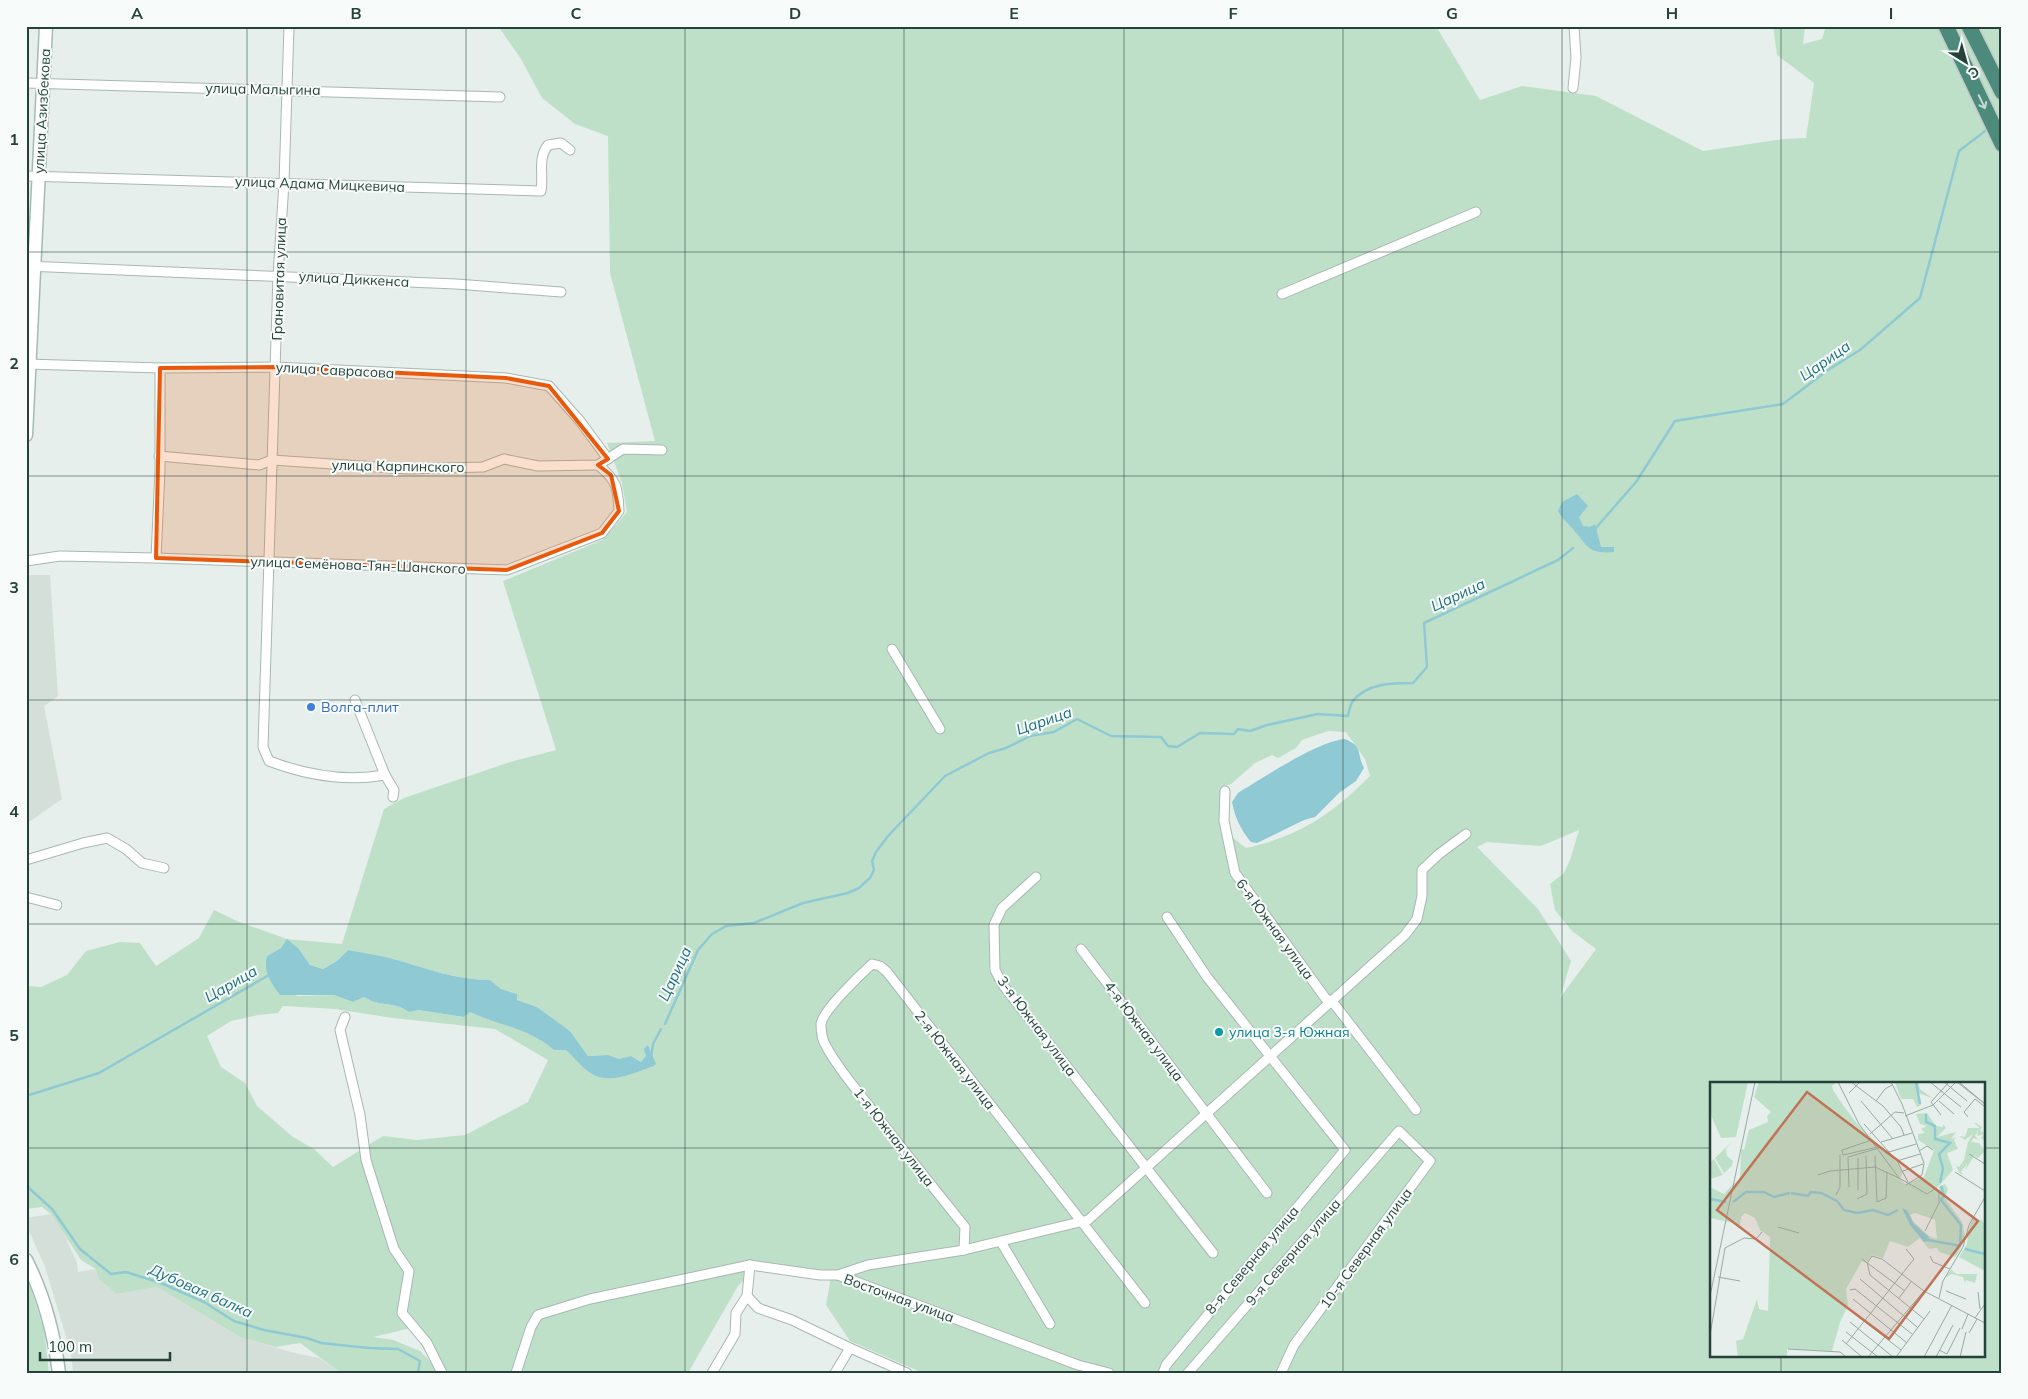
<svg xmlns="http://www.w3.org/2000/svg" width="2028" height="1399" font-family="Mulish,sans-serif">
<rect width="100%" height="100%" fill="#e6efeb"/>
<g fill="#d4dfda">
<polygon points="26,575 50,575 58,696 44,706 62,799 26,824"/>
<polygon points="51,1214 64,1234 77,1263 78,1272 96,1269 98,1279 117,1294 157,1287 240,1337 291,1352 319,1358 341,1373 73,1373 71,1353 45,1267 26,1224 26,1218"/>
</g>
<g fill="#bfe0c8" fill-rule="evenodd">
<path d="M498 26H1436L1480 100 1522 86 1596 96 1703 151 1783 139 1806 138 1814 83 1777 55 1773 26H1805L1803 44 1822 39 1826 26H2002V1373H923L850 1341 826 1305 832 1272 759 1266 738 1286 688 1373H341L300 1343 276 1347 240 1337 157 1287 117 1294 98 1279 96 1269 81 1260 51 1214 42 1207 26 1209V986L41 987 67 975 86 951 120 942 140 943 156 966 199 938 214 910 239 922 287 939 342 944 384 809 404 798 510 762 556 750 503 581 602 540 627 512 622 483 607 443 655 441 610 273 608 136 575 124 542 98 521 59ZM1328 731 1346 732 1365 759 1370 776C1332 814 1300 836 1246 848L1232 837 1222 787 1231 784 1255 763 1272 755 1278 758 1296 748 1302 740ZM1579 830 1570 860 1564 873 1550 884 1555 910 1572 931 1596 949 1560 998 1571 961 1538 909 1477 847 1487 842 1541 846ZM288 940 299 949 310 965 323 969 337 961 348 950C363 953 379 956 394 960 426 968 456 980 490 980L501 989 517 994V1000L537 1007 570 1031 588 1056 608 1055 619 1059 631 1056 641 1062 647 1056 648 1045 655 1064 652 1067 638 1071 566 1050H554C527 1027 499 1026 470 1012L464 1017 417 1010 409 1012C392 1000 381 1008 364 997L353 1002 334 995 297 996 267 956 281 948ZM283 1006 335 1009 393 1018 495 1029 548 1060 528 1102 465 1135 417 1140 383 1136 333 1167 314 1149 293 1137 257 1106 245 1083 221 1067 207 1036 231 1021 258 1015 278 1013ZM1712 1083H1984V1355H1712ZM411 1328 431 1361V1362L420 1351 393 1340 373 1337Z"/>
<polygon points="26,1274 44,1330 49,1373 26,1373"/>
</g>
<g fill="#8ec9d4">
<path d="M1577 494 1588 506 1579 517 1583 526 1590 527 1595 524 1601 547H1614V552C1585 555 1587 543 1570 526 1565 520 1562 518 1558 511L1562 502Z"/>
<path d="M1345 739C1364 747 1356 753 1364 768L1356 781 1339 793 1315 817 1304 820 1257 843 1251 842C1241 830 1235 818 1232 802L1238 793C1263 778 1318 741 1345 739Z"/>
<path d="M287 939 299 949 310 965 323 969 337 961 348 950C363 953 378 955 393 959 425 968 456 980 490 980L501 989 517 994V1000L537 1007 570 1031 588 1056 608 1055 619 1059 631 1056 641 1062 646 1056 644 1049 648 1045 656 1064 652 1067C634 1072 611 1085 592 1074 582 1068 574 1057 566 1050H554C527 1027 499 1026 470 1012L464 1017 418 1010 409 1012C392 1000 381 1008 364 997L353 1002 334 995H280C271 983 263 972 267 956L281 948Z"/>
</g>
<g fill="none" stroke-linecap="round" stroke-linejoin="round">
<g stroke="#8ec9d4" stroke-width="2.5">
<polyline points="1595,529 1636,482 1675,421 1783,404 1828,370 1860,350 1920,298 1959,151 1989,128"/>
<path d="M665 1024 698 950 712 934 726 926 754 923 803 903 848 893 859 888 870 878 874 870 872 861 876 852 888 836 945 776 989 753 1006 748 1030 736 1054 732 1077 719 1111 736 1161 737 1168 746 1177 747 1200 733 1234 734 1238 729 1250 731 1267 725 1318 714 1348 716C1349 712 1350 704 1353 701 1367 683 1393 683 1413 683L1427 667 1424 623 1558 560 1573 548"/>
<polyline points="651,1057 653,1044 661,1029"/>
<polyline points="26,1096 99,1073 269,975"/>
<polyline points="26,1183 30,1189 52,1209 80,1249 111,1274 126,1272 161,1283 204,1302 234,1321 264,1330 307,1338 321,1343 369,1348 398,1349 420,1361 418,1373"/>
</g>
<defs>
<g id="minor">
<path d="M289 26 284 183 278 276 263 747 269 761C306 775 345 782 385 775"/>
<polyline points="26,83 500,97"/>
<polyline points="1573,88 1576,58 1574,26"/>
<path d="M26 176 541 191C544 175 537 159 548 145L561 143 570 150"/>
<polyline points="26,266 456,284 561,292"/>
<polyline points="1282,294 1476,212"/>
<polyline points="26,364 160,368 276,367 506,378 549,386 580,421 608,459"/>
<polyline points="159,456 259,465 272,460 407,469 483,467 504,459 538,466 598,465 623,449 662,450"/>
<polyline points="156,558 160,470 160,368"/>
<path d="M26 561 60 556 156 558 507 570 602 533 619 511C618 488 617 480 598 465"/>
<polyline points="892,649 940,729"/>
<polyline points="355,700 385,775 394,790 393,797"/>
<polyline points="1225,791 1224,821 1235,873 1326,999 1332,1001 1416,1110"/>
<polyline points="26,860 83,843 107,838 126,849 142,863 164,868"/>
<polyline points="1036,877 1002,908 994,925 995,970 1003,985 1213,1253"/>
<polyline points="26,897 57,905"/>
<polyline points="1081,949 1267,1193"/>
<polyline points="345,1017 340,1030 360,1115 366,1160 394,1249 409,1271 402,1313 427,1343 442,1373"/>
<polyline points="1001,1242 1050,1324"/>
<path d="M964 1250 965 1227C932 1186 900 1146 868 1105 854 1086 837 1067 826 1046 822 1040 821 1031 821 1024 823 1010 861 974 872 964L880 966 887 972 1145 1303"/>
<polyline points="838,1275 868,1265 964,1250 1088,1220 1405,935 1417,919 1422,896 1422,870 1439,854 1466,834"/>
<polyline points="747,1296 758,1308 792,1320 850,1348 907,1373"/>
<polyline points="516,1373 531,1327 538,1315 590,1299 750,1265 820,1275 838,1275 1078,1365 1109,1373"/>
<polyline points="712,1373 735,1334 736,1313 747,1296 750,1265"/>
<polyline points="835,1373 850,1348"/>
<polyline points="1163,1373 1166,1365 1345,1150 1207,977 1167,917"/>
<polyline points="1188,1373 1399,1131 1430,1161 1294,1345 1281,1373"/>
</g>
<g id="secondary">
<polyline points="26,435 46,26"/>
<path d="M26 1260C44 1295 54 1333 59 1373"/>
</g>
<g id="trunk">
<polyline points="1946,26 2002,144"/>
<polyline points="1969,26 2002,92"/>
</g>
</defs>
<use href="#minor" stroke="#a8b8b2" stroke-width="11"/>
<use href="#secondary" stroke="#a4bbb3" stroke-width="15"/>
<use href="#trunk" stroke="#c2cac8" stroke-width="18"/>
<use href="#minor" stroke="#fff" stroke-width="9"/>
<use href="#secondary" stroke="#fff" stroke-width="12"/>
<use href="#trunk" stroke="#4c8a7c" stroke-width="15"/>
</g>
<defs><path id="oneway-shaft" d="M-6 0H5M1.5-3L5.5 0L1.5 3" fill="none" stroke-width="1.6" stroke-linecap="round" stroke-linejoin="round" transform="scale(1.25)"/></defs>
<use stroke="#c4d9d4" href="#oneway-shaft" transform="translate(1982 102) rotate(64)"/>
<path fill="#e8590c" fill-opacity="0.2" stroke="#e8590c" stroke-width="4" stroke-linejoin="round" d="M276 367 506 378 549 386 608 459 598 465 611 475 619 511 602 533 507 570 156 558 160 368Z"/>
<path fill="none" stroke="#24423a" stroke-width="1" stroke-opacity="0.55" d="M247 26V1373M466 26V1373M685 26V1373M904 26V1373M1124 26V1373M1343 26V1373M1562 26V1373M1781 26V1083M26 252H2002M26 476H2002M26 700H2002M26 924H2002M26 1148H1712M1984 1148H2002M1781 1355V1373"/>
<circle fill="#3f7fe0" stroke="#f7fbf9" stroke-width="2" cx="311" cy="707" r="5"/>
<circle fill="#0f9aa8" stroke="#f7fbf9" stroke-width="2" cx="1219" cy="1032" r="5"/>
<g text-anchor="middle" stroke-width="4" stroke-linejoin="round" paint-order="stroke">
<g font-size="14" fill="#24423a" stroke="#f7fbf9">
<text transform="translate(263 89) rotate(1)" y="5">улица Малыгина</text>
<text transform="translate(42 111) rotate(-87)" y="5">улица Азизбекова</text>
<text transform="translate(320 184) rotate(2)" y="5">улица Адама Мицкевича</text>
<text transform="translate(279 279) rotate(-88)" y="5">Грановитая улица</text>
<text transform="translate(354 279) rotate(3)" y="5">улица Диккенса</text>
<text transform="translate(335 370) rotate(3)" y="5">улица Саврасова</text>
<text transform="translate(398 466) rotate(1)" y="5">улица Карпинского</text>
<text transform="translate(358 565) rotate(2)" y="5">улица Семёнова-Тян-Шанского</text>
<text transform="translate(1275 929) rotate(54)" y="5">6-я Южная улица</text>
<text transform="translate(1037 1026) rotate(53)" y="5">3-я Южная улица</text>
<text transform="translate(1144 1031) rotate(53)" y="5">4-я Южная улица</text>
<text transform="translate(955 1060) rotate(52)" y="5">2-я Южная улица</text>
<text transform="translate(894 1137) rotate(52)" y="5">1-я Южная улица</text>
<text transform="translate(1366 1248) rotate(-54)" y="5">10-я Северная улица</text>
<text transform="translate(1293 1252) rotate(-49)" y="5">9-я Северная улица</text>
<text transform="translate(1252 1260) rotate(-50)" y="5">8-я Северная улица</text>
<text transform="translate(899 1298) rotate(20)" y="5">Восточная улица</text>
</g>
<g font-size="14" fill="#366cbe" stroke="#f7fbf9" text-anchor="start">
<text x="321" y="712">Волга-плит</text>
</g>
<g font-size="14" fill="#0d838f" stroke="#f7fbf9" text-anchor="start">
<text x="1229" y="1037">улица 3-я Южная</text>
</g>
<g font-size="15" font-style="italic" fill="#1c6f80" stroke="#f7fbf9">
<text transform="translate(1825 361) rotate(-35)" y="5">Царица</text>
<text transform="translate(1458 595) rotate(-25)" y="5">Царица</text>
<text transform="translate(1044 721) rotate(-19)" y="5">Царица</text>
<text transform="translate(675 974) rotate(-65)" y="5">Царица</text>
<text transform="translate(231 984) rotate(-30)" y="5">Царица</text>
<text transform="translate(201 1291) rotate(24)" y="5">Дубовая балка</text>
</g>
</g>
<g transform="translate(1710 1082)">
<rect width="275" height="275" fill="#e6efeb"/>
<path d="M0 0H38L26 55 11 56 0 31ZM49 0H127L122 4 123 8 133 23 148 43 185 78 193 90 190 97 195 102 214 95 224 68 208 58V52L215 51 211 47 217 44 210 42 206 32 217 31 226 44 233 45V42L236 46 227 55 246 50 241 57 246 55 244 58 248 67 237 71 243 88 226 107 229 110V105L235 102 238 107 235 116 252 140 255 154 249 170 245 175 229 170 227 166 219 167 210 156 198 165 180 159 173 176 162 173 156 181 152 179 136 207 138 224 130 240 122 269 77 267V275H28L26 259 33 257 47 217 49 227 58 229 60 155 50 148 45 136 35 131 31 135 30 143H25L27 138 23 141 0 136V105L14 112 24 101 30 100 31 67 34 68 39 48 58 40 57 34 61 30 44 15ZM205 131 225 138 227 157 219 154 203 139 200 133ZM185 0H208L210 7 222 16 208 11 211 23 207 25 203 17H191ZM264 41H266L272 45 270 48 274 51 275 59 271 56 274 52 267 54 268 48 265 54 269 58 264 56 261 60 269 61 275 69 268 76 264 74 255 89 257 82 251 90 253 92H250L246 84 249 85 254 78 258 60 263 52 255 58 249 54 255 55 258 46H270ZM22 60 16 67 17 74 23 79 22 84 14 91 5 76ZM4 77 13 93 0 97V80ZM263 136 269 140 271 137 275 143V189L249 175 257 162 258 149ZM241 188 247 192H273H267L265 201 256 198 255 201 253 195 242 192 235 196Z" fill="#bfe0c8" fill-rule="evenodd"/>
<path d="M192 126 197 128 204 142 219 155 218 159 214 160 200 143Z" fill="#8ec9d4"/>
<path fill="none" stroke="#8ec9d4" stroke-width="2.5" d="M206 0 210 22M216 32V40L225 44V57L240 61 229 72 233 86 230 101M231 104 234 113 231 118 251 143 250 163M81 111 98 114 101 110 111 111 127 119 134 128 147 131 163 128 178 133 188 128M0 117 16 120M23 120 36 110H54L64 115 80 111M218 158 251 164M255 167 275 172"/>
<path fill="none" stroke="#98aaa4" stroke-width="1" d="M128 0 149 42 189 96 217 112 226 106 229 110V121L215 149M141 0 173 24 191 45 194 53M181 0 192 22 214 81 212 93 196 103M220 0 251 25M234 0 257 19M247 0 275 22M249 0 275 22M139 11 150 0M151 19 183 57M166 19 175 7 182 3M229 19 244 32M231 33 221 20 239 0M195 34 223 23 246 0M258 35 254 30 265 17 274 24M154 42 187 79 198 100M160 52 185 30 194 31M171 60 202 51M209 69 217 64 223 68M179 70 206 62M259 72 275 82M133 73 132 68 162 58M133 73 168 65M165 74 167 120 176 116 177 90M148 76V108M187 79 210 72M193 89 213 82M245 90 275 109M108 93 120 89 165 85 189 96M139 105 138 75 169 66M126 113 130 105V73M147 117 157 112 156 74M68 145 89 151M220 174 223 180 240 187M152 177 195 209M157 180 160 193 214 237M158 180 162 174 172 177 214 209M8 195 30 199M150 197 207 245M140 208 145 207 202 252M236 209 256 217M268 210 270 227M0 214 45 0M189 216 201 200M229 216 233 199 253 165 259 143 275 115M143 217 197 261M143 230 191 268M265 236 275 222M140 240 183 275M252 247 258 232M136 250 168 275M259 251 267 237M0 253 15 166 34 156 46 157 52 150M132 258 152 275M136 262 204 177 196 167M78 267 130 270 136 275M229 268 237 272 250 246M158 275 214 209 275 241M186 275 220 229M214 275 242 223M226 275 243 243M250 275 256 250"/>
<path fill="#c07456" fill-opacity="0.15" stroke="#c07456" stroke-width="2.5" d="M97 10 268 139 179 257 7 128Z"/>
<rect width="275" height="275" fill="none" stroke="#24423a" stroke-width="2.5"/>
</g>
<rect width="2028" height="1399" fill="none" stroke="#f7fbf9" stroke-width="55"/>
<g transform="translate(1966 62) rotate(143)" stroke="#f7fbf9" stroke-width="4" paint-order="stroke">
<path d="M0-4L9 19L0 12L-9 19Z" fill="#24423a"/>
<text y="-8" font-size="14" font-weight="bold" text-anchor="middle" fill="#24423a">С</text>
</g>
<path d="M40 1352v8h130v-8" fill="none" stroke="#24423a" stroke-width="2.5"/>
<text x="48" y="1352" font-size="15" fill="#24423a" stroke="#f7fbf9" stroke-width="4" paint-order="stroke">100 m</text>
<rect x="28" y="28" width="1972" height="1344" fill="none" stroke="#24423a" stroke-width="2"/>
<g font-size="16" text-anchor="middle" font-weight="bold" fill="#24423a">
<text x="137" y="19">A</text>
<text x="356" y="19">B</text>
<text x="576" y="19">C</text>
<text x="795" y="19">D</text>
<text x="1014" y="19">E</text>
<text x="1233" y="19">F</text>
<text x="1452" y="19">G</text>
<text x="1672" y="19">H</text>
<text x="1891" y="19">I</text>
<text x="14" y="145">1</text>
<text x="14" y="369">2</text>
<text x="14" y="593">3</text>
<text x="14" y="817">4</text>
<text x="14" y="1041">5</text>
<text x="14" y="1265">6</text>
</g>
</svg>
